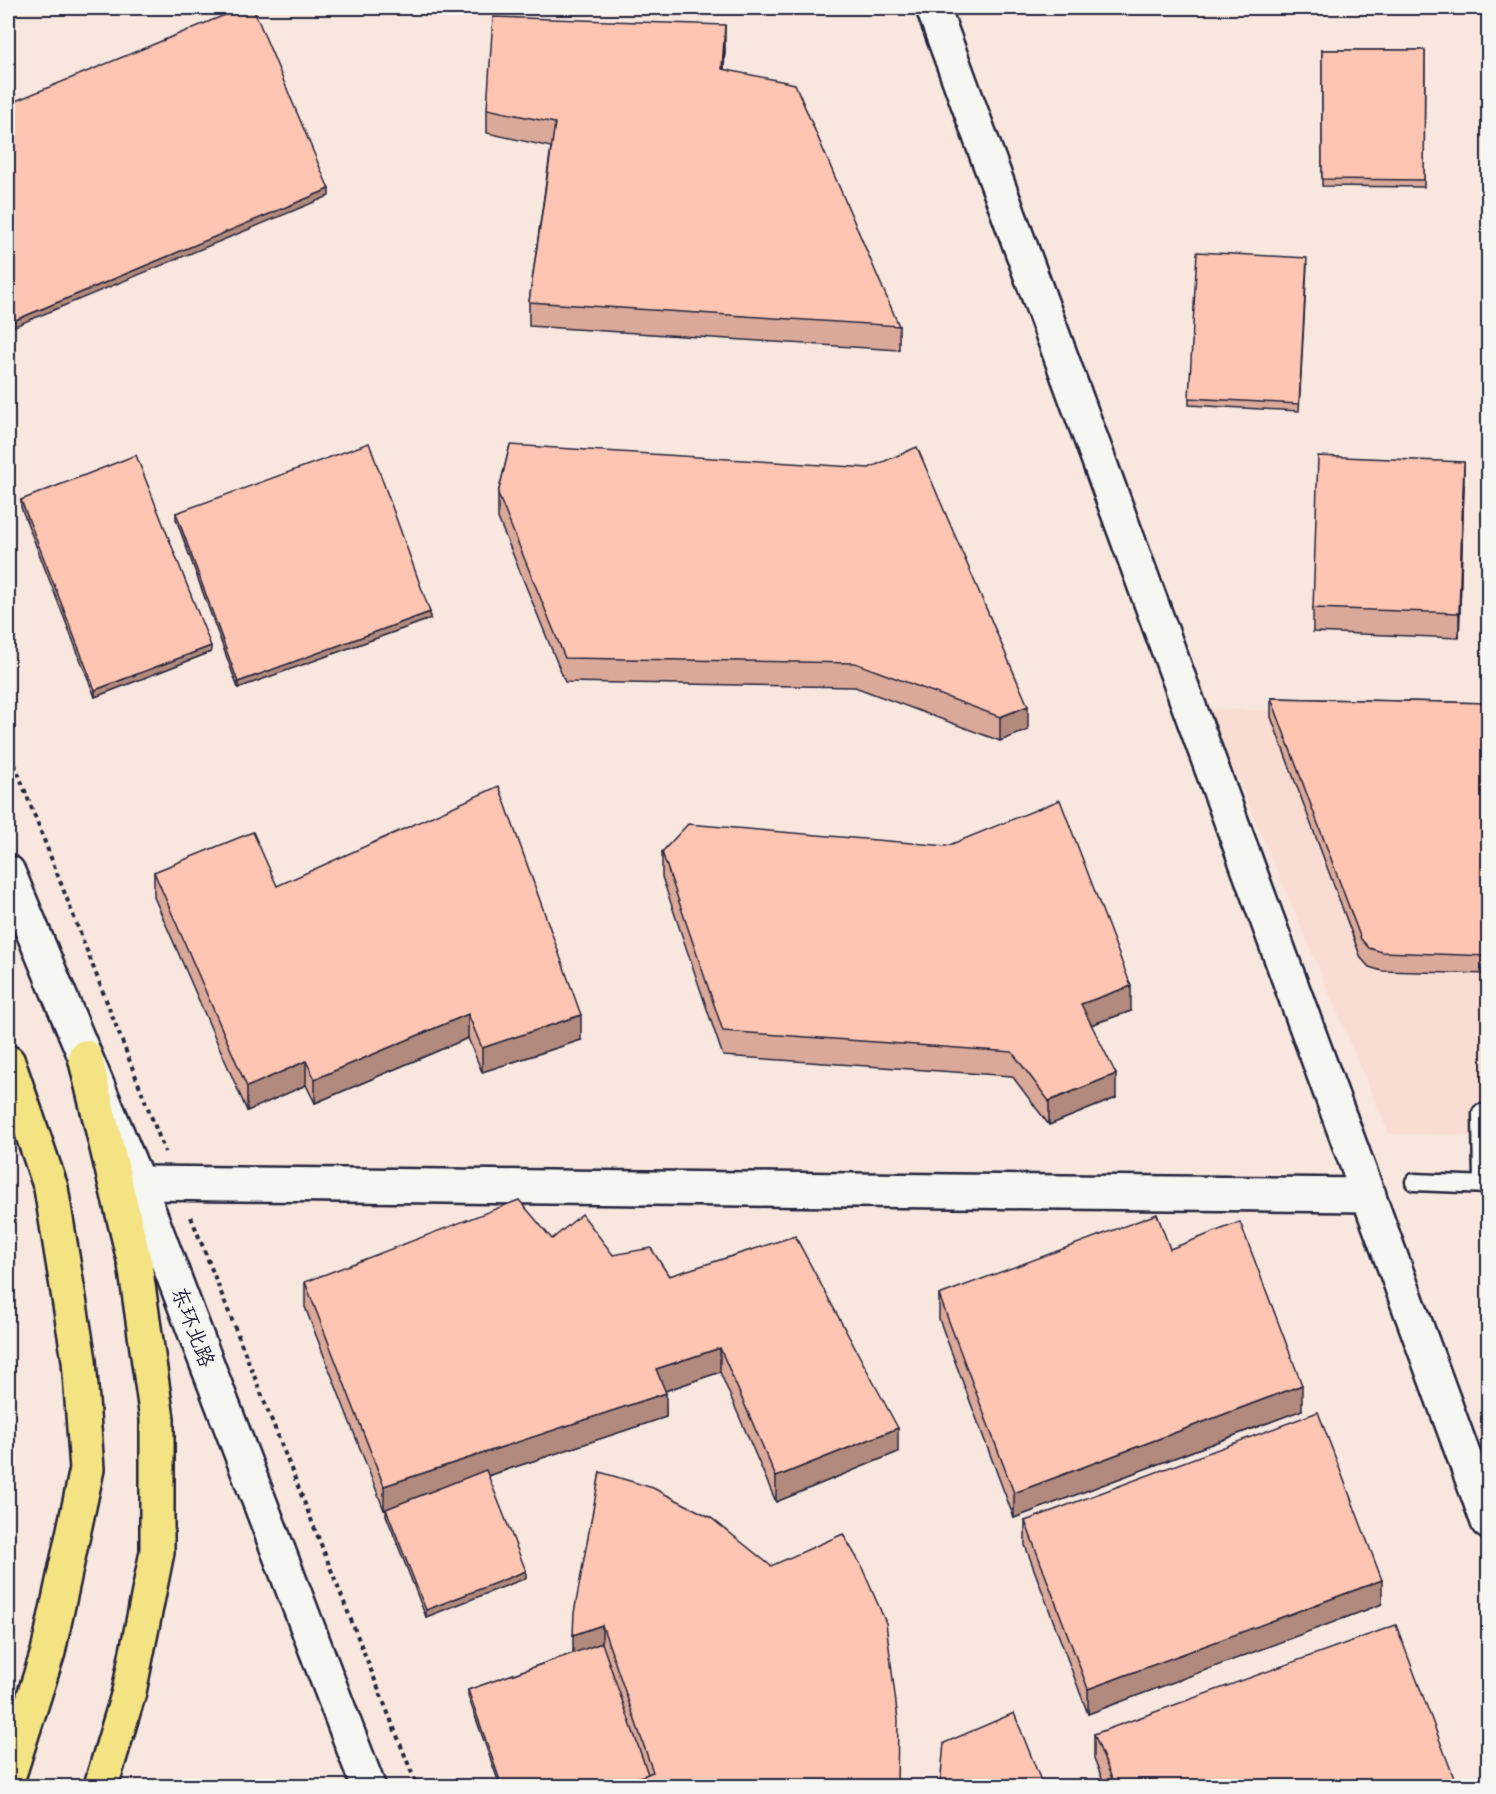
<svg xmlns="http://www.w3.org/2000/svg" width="1496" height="1794" font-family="'Indie Flower','LXGW WenKai TC',sans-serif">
<rect width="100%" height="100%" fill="#f8e7df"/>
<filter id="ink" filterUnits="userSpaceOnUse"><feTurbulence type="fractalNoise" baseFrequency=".0167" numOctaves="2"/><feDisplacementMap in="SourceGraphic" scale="12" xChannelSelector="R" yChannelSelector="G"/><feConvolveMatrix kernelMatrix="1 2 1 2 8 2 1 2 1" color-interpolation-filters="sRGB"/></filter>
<g filter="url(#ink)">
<polygon fill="#faddd2" points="1208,709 1488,714 1488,1136 1389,1134"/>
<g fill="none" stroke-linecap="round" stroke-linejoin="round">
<defs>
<g id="lane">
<polyline points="1414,1182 1488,1185"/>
<polyline points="1482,1185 1481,1113 1488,1113"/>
</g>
<g id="secondary">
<polyline points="933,8 1488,1522"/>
<polyline points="8,872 138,1183 368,1786"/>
<polyline points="138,1183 1369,1195"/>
</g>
<g id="highway">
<polyline points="85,1057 135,1264 157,1419 157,1552 129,1692 101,1786"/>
<polyline points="8,1062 51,1188 79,1360 87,1469 48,1652 8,1778"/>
</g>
</defs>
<use href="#lane" stroke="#22223b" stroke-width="21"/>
<use href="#secondary" stroke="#22223b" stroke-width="38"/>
<use href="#highway" stroke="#22223b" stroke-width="38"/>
<g stroke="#22223b" stroke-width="4" stroke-dasharray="4.5 4.5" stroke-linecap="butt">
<polyline points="8,747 165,1152"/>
<polyline points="191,1217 417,1786"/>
</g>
<use href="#lane" stroke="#f6f6f2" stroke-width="16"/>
<use href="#secondary" stroke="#f6f6f2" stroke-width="33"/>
<use href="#highway" stroke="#f4e382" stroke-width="33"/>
</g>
<g fill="#daa999" stroke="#22223b" stroke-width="1.5">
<polygon points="725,49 724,70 899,326 899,350 529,326 529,302 551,147 487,133 487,109"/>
<polygon points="1322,50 1425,50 1424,187 1322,186"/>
<polygon points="1307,265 1299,411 1189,405 1189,398"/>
<polygon points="510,445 1028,730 1000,741 855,687 565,682 498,518 498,494"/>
<polygon points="1464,486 1459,638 1313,632 1313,608"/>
<polygon points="21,500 211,652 95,697 21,507"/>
<polygon points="176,513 430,619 238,688 176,519"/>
<polygon points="1271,698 1488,703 1488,974 1382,971 1369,967 1361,958 1271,717"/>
<polygon points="662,852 1131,1011 1091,1025 1116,1098 1049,1125 1012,1076 723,1056 662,877"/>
<polygon points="154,872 277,886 581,1040 482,1072 468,1038 315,1103 306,1085 247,1111 154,897"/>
<polygon points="552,1239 613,1255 669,1276 898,1452 776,1502 720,1372 665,1391 666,1417 488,1476 526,1578 426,1617 386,1515 386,1510 384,1510 305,1307 305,1282"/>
<polygon points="1170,1249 1302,1410 1014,1518 939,1319 939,1295"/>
<polygon points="600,1472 897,1786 500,1786 468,1696 468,1690 573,1653"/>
<polygon points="1025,1521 1382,1604 1088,1714 1025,1545"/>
<polygon points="1094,1734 1457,1786 1105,1786 1094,1758"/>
</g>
<g fill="#b18a7d" stroke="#22223b" stroke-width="1.5">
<polygon points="725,25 725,49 722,94 722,69"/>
<polygon points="329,189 329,196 8,329 8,323"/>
<polygon points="1464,462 1464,486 1459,638 1459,613"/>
<polygon points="430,612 430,619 238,688 238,682"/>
<polygon points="211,646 211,652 95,697 95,690"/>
<polygon points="1028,706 1028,730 1000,741 1000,717"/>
<polygon points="1131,986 1131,1011 1081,1028 1081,1004"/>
<polygon points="468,1014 468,1038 315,1103 315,1079"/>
<polygon points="581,1015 581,1040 482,1072 482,1048"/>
<polygon points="306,1061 306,1085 247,1111 247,1087"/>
<polygon points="1116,1074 1116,1098 1049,1125 1049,1101"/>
<polygon points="720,1348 720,1372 656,1394 656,1369"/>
<polygon points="1302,1385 1302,1410 1014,1518 1014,1493"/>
<polygon points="666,1393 666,1417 384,1510 384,1486"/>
<polygon points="898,1428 898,1452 776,1502 776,1477"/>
<polygon points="526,1571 526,1578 426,1617 426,1610"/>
<polygon points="1382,1580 1382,1604 1088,1714 1088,1689"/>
<polygon points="602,1625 602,1650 573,1660 573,1635"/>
</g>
<g fill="#fdc5b2" stroke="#22223b" stroke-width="1.5">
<polygon points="242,8 253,8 329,189 8,323 8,104"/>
<polygon points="493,17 725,25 722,69 795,84 899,326 529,302 555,123 487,109"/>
<polygon points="1322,50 1425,50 1424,180 1322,179"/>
<polygon points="1197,252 1307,258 1299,404 1189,398"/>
<polygon points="369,443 430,612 238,682 176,513"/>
<polygon points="510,445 869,468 917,447 1028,706 1000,717 855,663 565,658 498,494"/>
<polygon points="136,455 211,646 95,690 21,500"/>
<polygon points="1318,456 1464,462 1459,613 1313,608"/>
<polygon points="1271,698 1488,703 1488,956 1382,952 1369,948 1361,939"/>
<polygon points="499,786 581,1015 482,1048 468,1014 315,1079 306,1061 247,1087 154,872 253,832 277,886"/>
<polygon points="1060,800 1131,986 1081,1004 1116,1074 1049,1101 1012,1052 723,1031 662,852 688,824 947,846"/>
<polygon points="519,1200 552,1239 582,1214 613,1255 651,1248 669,1276 795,1236 898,1428 776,1477 720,1348 656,1369 666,1393 384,1486 305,1282"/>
<polygon points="1157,1214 1170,1249 1240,1222 1302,1385 1014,1493 939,1295"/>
<polygon points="1318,1412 1382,1580 1088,1689 1025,1521"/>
<polygon points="486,1470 526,1571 426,1610 386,1509"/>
<polygon points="600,1472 653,1488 710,1517 771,1566 843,1534 860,1563 886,1623 898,1720 897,1786 613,1786 653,1772 602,1625 573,1635 574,1613"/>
<polygon points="1396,1625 1457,1786 1115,1786 1094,1734"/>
<polygon points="602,1643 648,1774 613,1786 502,1786 468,1690"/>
<polygon points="1014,1713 1043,1786 940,1786 944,1743"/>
</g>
</g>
<g text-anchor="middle" stroke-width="4.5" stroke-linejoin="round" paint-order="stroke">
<g font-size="21" fill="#22223b" stroke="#f6f6f2">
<text transform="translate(193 1327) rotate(69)" y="7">东环北路</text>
</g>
</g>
<rect width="1496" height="1794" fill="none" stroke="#f6f6f2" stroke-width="30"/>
<rect x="15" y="15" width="1466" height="1764" fill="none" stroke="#22223b" stroke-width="2" filter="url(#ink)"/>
</svg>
